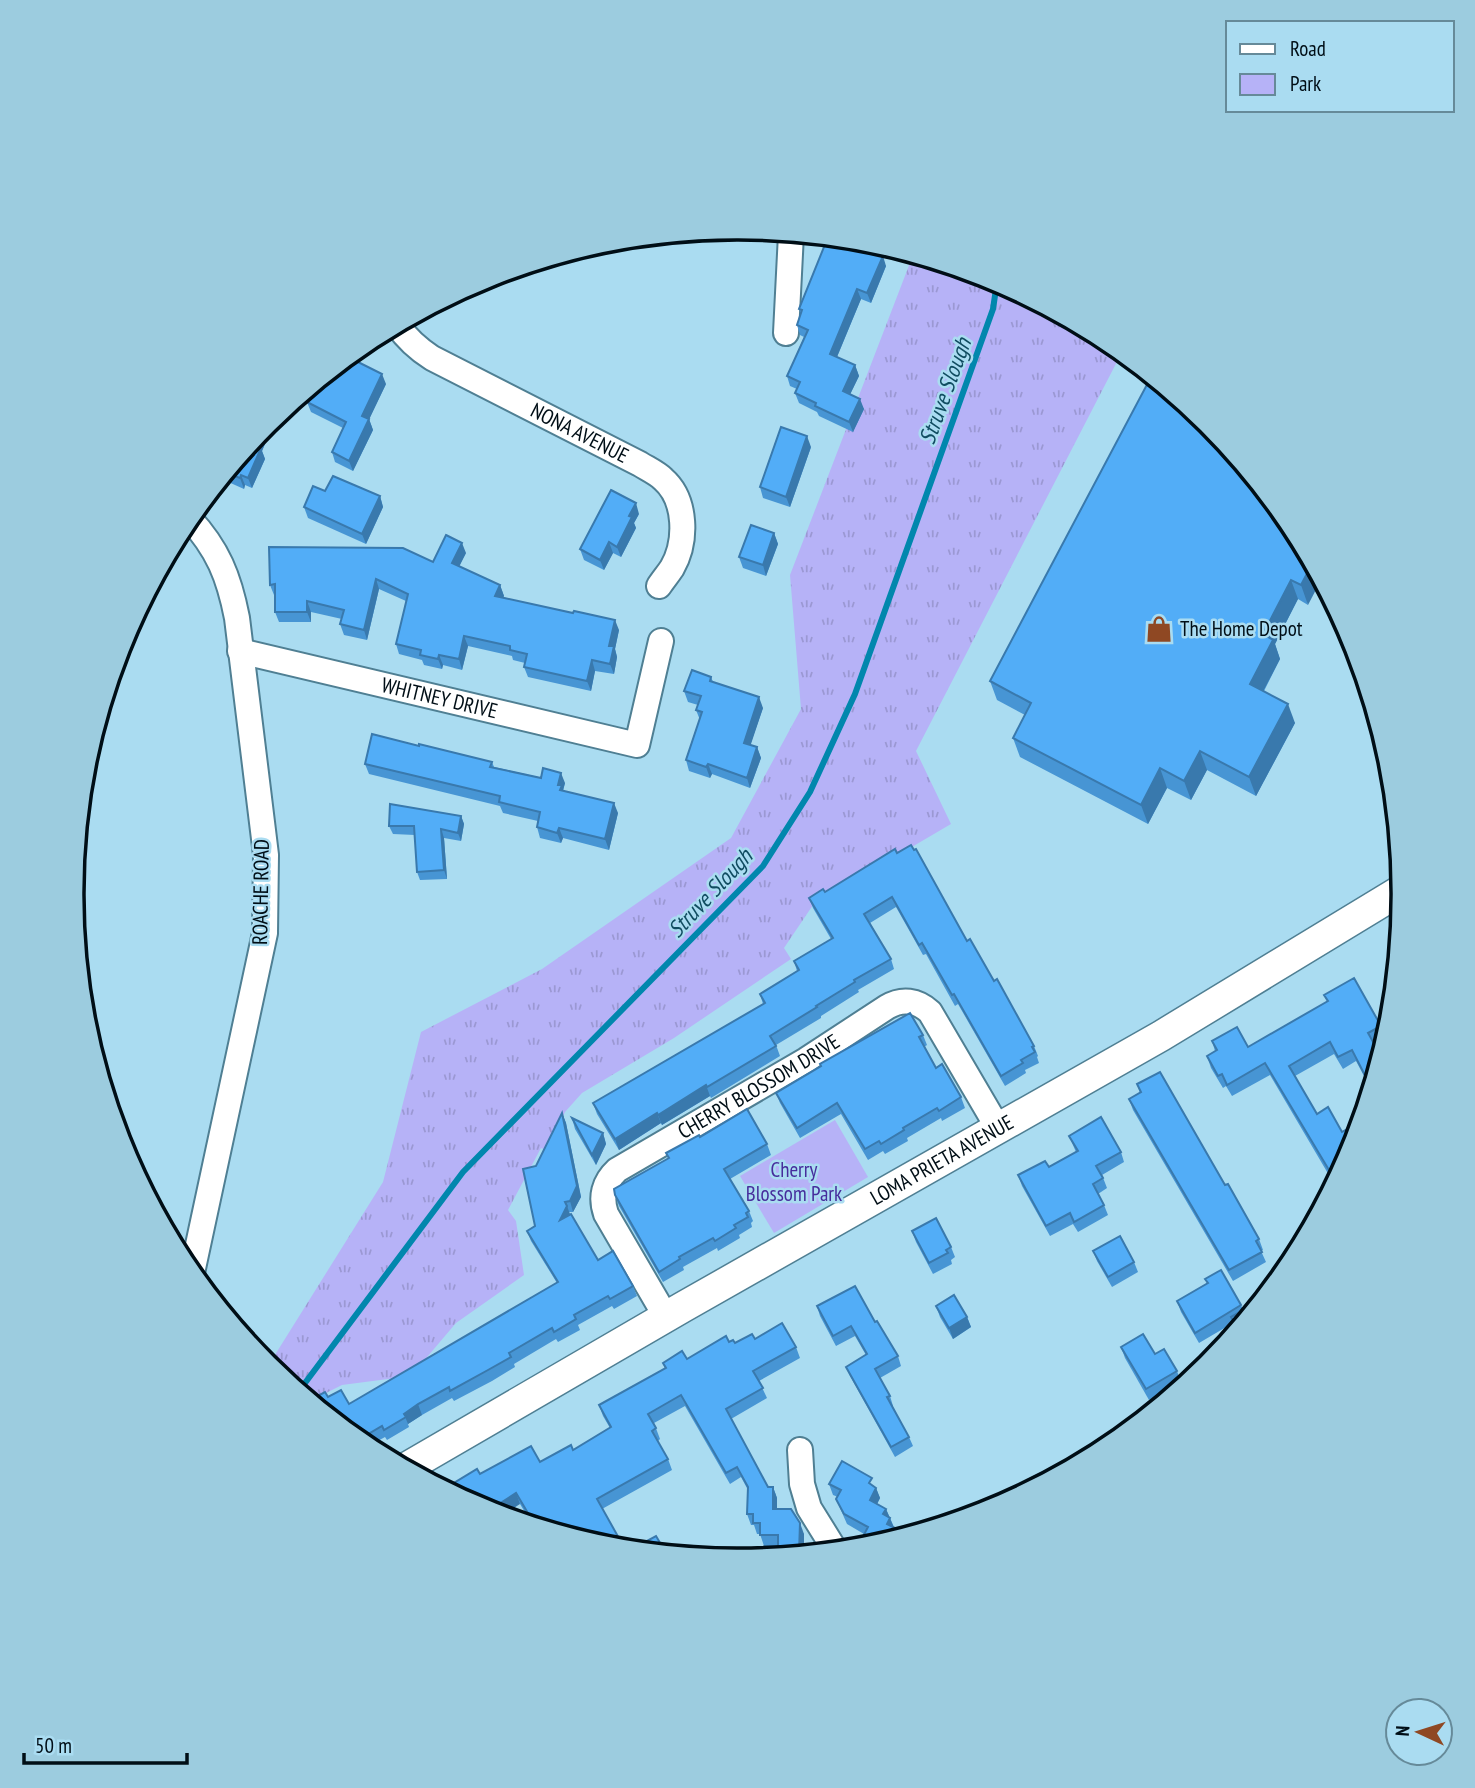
<svg xmlns="http://www.w3.org/2000/svg" width="1475" height="1788" font-family="'PT Sans Narrow',sans-serif">
<defs>
<pattern id="grass-tufts" width="24" height="20" patternUnits="userSpaceOnUse" patternTransform="scale(1.75)"><rect width="24" height="20" fill="#b6b2f7"/><path d="M3 7l-1-3M5 7V3M7 7l1-3M15 17l-1-3M17 17v-4M19 17l1-3" fill="none" stroke="#9b98d3"/></pattern>
</defs>
<rect width="100%" height="100%" fill="#aadcf1"/>
<polygon fill="url(#grass-tufts)" points="913,255 993,279 1108,341 1122,352 916,751 951,824 813,905 784,948 791,959 674,1038 582,1093 565,1112 546,1150 541,1148 508,1210 516,1221 524,1275 456,1323 411,1376 342,1385 314,1399 312,1402 268,1366 383,1182 421,1032 542,969 731,838 801,709 790,575"/>
<polygon fill="#b6b2f7" points="835,1120 868,1177 774,1233 740,1176"/>
<g fill="none" stroke-linecap="round" stroke-linejoin="round">
<polyline stroke="#0187ad" stroke-width="6" points="299,1391 463,1172 763,866 810,792 855,694 993,309 997,282"/>
<defs>
<g id="minor">
<path id="s1" d="M397 325C407 339 418 349 432 358L640 464C648 469 657 473 663 479 687 500 687 542 672 568 668 574 663 580 659 586"/>
<polyline points="786,333 791,234"/>
<path d="M189 518C218 549 229 577 237 618L266 855 265 933 192 1273"/>
<path id="s2" d="M240 651 637 745 661 641"/>
<path id="s3" d="M666 1317 606 1214C600 1197 604 1182 617 1170L806 1060 887 1007C902 998 917 1000 930 1012L998 1128"/>
<polyline points="800,1450 802,1484 809,1508 835,1550"/>
</g>
<g id="tertiary">
<path id="s4" d="M406 1468 683 1307 1161 1036 1403 889"/>
</g>
</defs>
<use href="#minor" stroke="#4f7f93" stroke-width="28"/>
<use href="#tertiary" stroke="#4f7f93" stroke-width="33"/>
<use href="#minor" stroke="#fff" stroke-width="24"/>
<use href="#tertiary" stroke="#fff" stroke-width="30"/>
</g>
<g fill="#4795d4">
<polygon points="831,239 866,243 864,248 886,266 871,303 861,299 837,357 855,365 859,376 850,394 864,409 853,432 819,416 817,412 799,403 795,393 797,389 790,386 787,376 804,337 800,335 797,325 801,314 799,309"/>
<polygon points="386,384 369,419 373,430 353,471 335,462 332,452 343,428 311,412 307,402"/>
<polygon points="274,417 275,420 262,451 265,459 252,488 245,485 244,489 226,481 224,475 267,423"/>
<polygon points="811,447 790,507 763,498 760,487"/>
<polygon points="325,491 380,496 383,507 366,544 308,518 304,507"/>
<polygon points="639,514 634,523 636,528 621,557 613,553 604,570 584,560 580,549"/>
<polygon points="1291,524 1308,605 1298,599 1275,644 1280,659 1264,691 1295,723 1256,796 1207,770 1191,800 1167,788 1148,824 1020,757 1013,738 1025,715 997,700 990,681"/>
<polygon points="774,533 778,544 766,576 743,568 739,557"/>
<polygon points="466,553 459,566 500,585 504,596 503,597 619,630 615,649 617,657 614,674 595,671 591,691 528,677 524,667 525,663 513,660 512,656 468,646 462,670 443,665 442,669 424,665 422,660 399,654 396,644 406,601 379,589 367,640 344,635 340,624 342,619 311,612 311,622 279,622 275,612 275,595 274,595 270,585 433,562"/>
<polygon points="711,677 713,682 763,708 750,745 757,747 761,758 750,788 712,774 710,778 689,771 686,760 700,720 696,710 698,705 688,702 684,691"/>
<polygon points="419,746 492,762 494,767 565,783 563,791 618,813 609,850 563,838 561,843 540,838 537,827 538,821 503,813 500,806 369,774 365,764"/>
<polygon points="461,816 464,824 461,841 444,838 447,879 420,880 417,872 415,835 393,834 389,826"/>
<polygon points="895,849 967,941 994,981 1034,1046 1038,1056 1037,1057 1039,1063 1025,1070 1026,1073 1005,1086 958,1004 955,1006 926,954 923,955 896,907 870,923 891,959 894,969 858,990 859,992 821,1016 821,1018 776,1045 780,1056 711,1098 710,1096 662,1125 661,1123 619,1150 597,1114 593,1103 763,1004 760,994 797,971 794,961 831,939 813,908 809,898 825,892"/>
<polygon points="1324,995 1381,1026 1385,1038 1374,1044 1381,1056 1371,1089 1356,1061 1343,1069 1334,1054 1295,1076 1317,1114 1352,1149 1336,1181 1333,1182 1270,1075 1232,1096 1226,1086 1223,1088 1211,1068 1207,1056 1215,1051 1212,1041 1248,1047 1327,1002"/>
<polygon points="923,1035 927,1045 924,1047 936,1068 961,1097 965,1108 942,1121 941,1118 907,1138 908,1141 885,1154 883,1151 868,1160 841,1114 800,1138 780,1103 776,1093"/>
<polygon points="1137,1084 1225,1185 1259,1239 1263,1250 1261,1251 1266,1262 1233,1281 1133,1110 1129,1099 1140,1093"/>
<polygon points="562,1113 566,1123 581,1197 573,1212 569,1212 570,1215 598,1260 633,1286 637,1296 614,1309 612,1306 578,1325 580,1330 558,1342 556,1339 514,1364 515,1367 492,1381 454,1401 452,1398 422,1415 408,1424 409,1427 387,1440 385,1437 367,1447 310,1400 328,1397 349,1404 557,1283 531,1241 527,1231 535,1226 536,1166"/>
<polygon points="572,1118 603,1133 606,1144 596,1165 575,1129"/>
<polygon points="1069,1136 1121,1152 1124,1162 1102,1175 1107,1188 1098,1194 1104,1205 1108,1215 1078,1232 1073,1224 1050,1236 1022,1186 1018,1175 1049,1167 1076,1152"/>
<polygon points="700,1137 767,1144 771,1155 730,1179 749,1211 753,1221 751,1223 752,1227 739,1235 740,1238 718,1251 717,1248 683,1267 684,1270 663,1282 619,1206 615,1195 668,1158 666,1153"/>
<polygon points="912,1231 951,1247 955,1257 951,1260 952,1264 933,1274 916,1242"/>
<polygon points="1093,1251 1134,1262 1138,1272 1112,1287 1097,1261"/>
<polygon points="1205,1279 1241,1305 1243,1310 1262,1300 1236,1330 1233,1323 1199,1343 1181,1312 1177,1301 1207,1284"/>
<polygon points="817,1306 875,1322 898,1356 901,1366 880,1378 890,1396 893,1406 892,1406 909,1437 913,1446 895,1457 850,1376 846,1367 866,1355 855,1336 836,1346 820,1316"/>
<polygon points="936,1306 967,1317 971,1327 953,1339 940,1317"/>
<polygon points="755,1339 796,1347 800,1358 759,1381 767,1398 731,1419 768,1487 773,1487 777,1498 777,1509 804,1534 804,1553 778,1546 764,1546 760,1534 757,1534 754,1525 751,1525 747,1514 748,1490 741,1477 730,1484 685,1406 654,1423 660,1439 658,1441 668,1459 672,1470 602,1509 607,1547 532,1524 520,1504 480,1474 540,1462 573,1450 610,1428 603,1416 599,1405 665,1369 663,1363 687,1359 729,1342 735,1343"/>
<polygon points="1121,1347 1155,1354 1177,1371 1181,1382 1149,1400 1125,1358"/>
<polygon points="829,1484 876,1488 880,1498 877,1504 886,1509 894,1527 897,1529 900,1537 867,1547 864,1534 847,1524 836,1499 838,1497 833,1495"/>
</g>
<g fill="#3979ad">
<polygon points="859,240 866,241 866,243 861,256 857,245"/>
<polygon points="883,256 886,266 871,303 867,293"/>
<polygon points="857,289 861,299 834,364 830,354"/>
<polygon points="855,365 859,376 847,401 843,391"/>
<polygon points="382,374 386,384 366,426 362,416"/>
<polygon points="860,399 864,409 853,432 849,422"/>
<polygon points="274,417 275,420 262,451 265,459 252,488 248,478 256,446 265,426"/>
<polygon points="369,419 373,430 353,471 349,461"/>
<polygon points="807,436 811,447 790,507 786,497"/>
<polygon points="241,475 245,485 244,489 240,478"/>
<polygon points="380,496 383,507 366,544 362,534"/>
<polygon points="636,503 639,514 634,523 636,528 621,557 617,547 629,516"/>
<polygon points="774,533 778,544 766,576 763,565"/>
<polygon points="609,542 613,553 604,570 600,560"/>
<polygon points="462,543 466,553 456,573 452,563"/>
<polygon points="1312,564 1321,580 1308,605 1301,585"/>
<polygon points="376,579 379,589 367,640 364,630"/>
<polygon points="1291,580 1298,599 1275,644 1280,659 1257,703 1250,684 1263,634"/>
<polygon points="500,585 504,596 499,606 495,596"/>
<polygon points="307,601 311,612 311,622 307,612"/>
<polygon points="615,620 619,630 615,649 617,657 614,674 610,664 609,646"/>
<polygon points="464,636 468,646 462,670 459,659"/>
<polygon points="439,655 443,665 442,669 438,659"/>
<polygon points="592,660 595,671 591,691 587,681"/>
<polygon points="759,697 763,708 748,753 744,743"/>
<polygon points="1288,704 1295,723 1256,796 1249,777"/>
<polygon points="757,747 761,758 750,788 747,778"/>
<polygon points="1200,751 1207,770 1191,800 1184,781"/>
<polygon points="708,764 712,774 710,778 706,767"/>
<polygon points="1160,768 1167,788 1148,824 1141,805"/>
<polygon points="561,773 565,783 563,790 565,796 564,801 558,785"/>
<polygon points="614,803 618,813 609,850 605,839"/>
<polygon points="461,816 464,824 461,841 458,833"/>
<polygon points="559,828 563,838 561,843 557,833"/>
<polygon points="441,829 444,838 447,879 444,870"/>
<polygon points="706,1085 710,1096 662,1125 658,1115"/>
<polygon points="562,1113 566,1123 581,1197 573,1212 570,1201"/>
<polygon points="657,1113 661,1123 619,1150 615,1139"/>
<polygon points="603,1133 606,1144 596,1165 592,1155"/>
<polygon points="567,1206 571,1217 560,1220"/>
<polygon points="967,1317 971,1327 953,1339 949,1328"/>
<polygon points="418,1404 422,1415 408,1424 404,1414"/>
<polygon points="773,1487 777,1498 777,1520 773,1509"/>
<polygon points="876,1488 880,1498 874,1510 870,1500"/>
<polygon points="516,1493 520,1504 503,1515 488,1511"/>
<polygon points="886,1509 894,1528 891,1534 883,1514"/>
<polygon points="800,1523 804,1534 804,1553 799,1554"/>
<polygon points="897,1529 900,1537 891,1540"/>
</g>
<g fill="#52adf7" stroke="#3979ad" stroke-width="2">
<polygon points="828,237 831,239 832,238 859,240 857,245 883,256 867,293 857,289 830,354 855,365 843,391 860,399 849,422 815,406 816,403 795,393 800,382 787,376 808,330 797,325 802,310 799,309"/>
<polygon points="350,358 382,374 362,416 369,419 349,461 332,452 346,422 307,402 317,382 345,359 348,361"/>
<polygon points="1151,377 1209,424 1291,524 1312,564 1301,585 1291,580 1263,634 1273,640 1250,684 1288,704 1249,777 1200,751 1184,781 1160,768 1141,805 1013,738 1031,703 990,681"/>
<polygon points="265,426 256,446 261,448 248,478 241,475 240,478 226,473"/>
<polygon points="781,427 807,436 786,497 760,487"/>
<polygon points="333,476 380,496 362,534 304,507 313,486 325,491"/>
<polygon points="611,490 636,503 629,516 632,517 617,547 609,542 600,560 580,549"/>
<polygon points="751,525 774,533 763,565 739,557"/>
<polygon points="446,535 462,543 452,563 500,585 495,596 573,613 574,611 615,620 609,646 614,646 610,664 592,660 587,681 524,667 527,654 510,650 510,646 464,636 459,659 439,655 438,659 420,655 421,650 396,644 408,594 376,579 364,630 340,624 344,610 307,601 307,612 275,612 275,584 270,585 269,547 403,548 433,562"/>
<polygon points="692,670 711,677 710,681 759,697 744,743 757,747 747,778 708,764 706,767 686,760 702,712 696,710 701,696 684,691"/>
<polygon points="372,734 419,746 419,744 492,762 490,767 541,778 543,768 561,773 558,785 562,785 560,790 614,803 605,839 559,828 557,833 537,827 540,812 499,802 500,796 365,764"/>
<polygon points="390,804 461,816 458,833 441,829 444,870 417,872 414,826 389,826"/>
<polygon points="911,845 914,850 916,849 967,941 970,939 994,981 997,979 1034,1046 1032,1047 1035,1052 1021,1060 1023,1063 1001,1076 954,994 952,995 922,943 919,945 892,897 864,914 891,959 854,980 855,982 816,1006 817,1007 770,1036 776,1046 707,1087 706,1085 658,1115 657,1113 615,1139 593,1103 765,1003 760,994 799,970 794,961 833,938 809,898 823,889 825,892 895,849 897,853"/>
<polygon points="1354,978 1381,1026 1368,1033 1381,1056 1371,1087 1352,1050 1338,1057 1330,1042 1289,1066 1317,1114 1328,1107 1342,1132 1361,1121 1352,1149 1347,1160 1329,1170 1265,1063 1227,1085 1222,1074 1218,1076 1207,1056 1217,1050 1212,1041 1237,1027 1248,1047 1328,1001 1324,995"/>
<polygon points="910,1013 923,1035 919,1037 936,1068 942,1064 961,1097 939,1111 937,1108 903,1128 904,1130 881,1144 879,1141 865,1149 837,1103 797,1128 776,1093 821,1066 820,1064"/>
<polygon points="1160,1072 1225,1185 1228,1184 1259,1239 1256,1241 1262,1252 1229,1270 1129,1099 1141,1092 1137,1084"/>
<polygon points="747,1109 767,1144 724,1169 749,1211 746,1213 748,1217 734,1225 736,1228 715,1241 713,1238 679,1257 680,1259 659,1272 615,1195 614,1189 669,1158 666,1153 699,1135 700,1137"/>
<polygon points="562,1113 577,1186 570,1201 565,1202 567,1206 560,1220 571,1214 598,1260 613,1251 633,1286 610,1299 608,1296 574,1315 576,1319 554,1332 552,1328 509,1353 511,1357 488,1370 450,1391 449,1387 418,1404 404,1414 406,1417 384,1430 382,1426 358,1440 310,1400 325,1392 328,1397 341,1390 349,1404 558,1282 527,1231 535,1226 523,1169 536,1166"/>
<polygon points="1101,1117 1121,1152 1096,1166 1103,1178 1093,1184 1104,1205 1074,1222 1070,1213 1046,1226 1018,1175 1045,1161 1049,1167 1078,1151 1069,1136"/>
<polygon points="572,1118 603,1133 592,1155"/>
<polygon points="936,1218 951,1247 946,1250 948,1253 929,1263 912,1231"/>
<polygon points="1120,1236 1134,1262 1108,1277 1093,1251"/>
<polygon points="1221,1270 1241,1305 1195,1333 1177,1301 1208,1283 1205,1279"/>
<polygon points="855,1286 875,1322 877,1321 898,1356 875,1369 890,1396 887,1397 909,1437 891,1447 846,1367 867,1354 851,1326 833,1336 817,1306"/>
<polygon points="954,1295 967,1317 949,1328 936,1306"/>
<polygon points="1262,1300 1238,1329 1231,1317"/>
<polygon points="782,1323 796,1347 753,1371 763,1388 726,1409 768,1487 773,1487 773,1509 791,1509 800,1523 799,1553 804,1553 778,1556 778,1535 760,1535 760,1523 753,1523 753,1514 747,1514 748,1487 737,1467 726,1473 681,1395 648,1414 656,1428 652,1431 668,1459 597,1499 625,1549 607,1547 535,1525 516,1493 488,1511 482,1509 444,1489 477,1469 480,1474 531,1446 540,1462 571,1445 573,1450 611,1427 599,1405 666,1368 663,1363 682,1351 687,1359 726,1336 729,1342 733,1340 735,1343 752,1334 755,1339"/>
<polygon points="1143,1334 1155,1354 1164,1349 1177,1371 1146,1389 1121,1347"/>
<polygon points="842,1461 872,1478 869,1483 876,1488 870,1500 886,1509 883,1514 890,1518 887,1524 897,1529 891,1540 867,1547 861,1548 859,1544 868,1527 844,1514 836,1499 841,1490 829,1484"/>
<polygon points="656,1536 666,1553 632,1549"/>
</g>
<defs>
<symbol id="shop-bare" viewBox="-9 -9 18 18"><path d="M-5-2.5h2.3a2.7 3.5 0 0 1 5.4 0H5L5.5 6h-11ZM-1.5-2.5h3a1.5 2.3 0 0 0-3 0Z" fill="#8f4823" stroke="#aadcf1" stroke-width="2.5" paint-order="stroke"/></symbol>
</defs>
<g fill-rule="evenodd">
<use href="#shop-bare" x="1140" y="610" width="38" height="38"/>
</g>
<g text-anchor="middle" stroke-width="5" stroke-linejoin="round" paint-order="stroke">
<g font-size="21" fill="#000e16" stroke="#aadcf1">
<text dy="7" stroke="none"><textPath href="#s1" startOffset="214">NONA AVENUE</textPath></text>
<text dy="7" stroke="none"><textPath href="#s2" startOffset="205">WHITNEY DRIVE</textPath></text>
<text transform="translate(261 892) rotate(-89)" y="7">ROACHE ROAD</text>
<text dy="7" stroke="none"><textPath href="#s3" startOffset="332">CHERRY BLOSSOM DRIVE</textPath></text>
<text dy="7" stroke="none"><textPath href="#s4" startOffset="618">LOMA PRIETA AVENUE</textPath></text>
</g>
<g font-size="21" fill="#000e16" stroke="#aadcf1" text-anchor="start">
<text x="1180" y="636">The Home Depot</text>
</g>
<g font-size="21" fill="#462d9c" stroke="#aadcf1">
<text x="794" y="1177">Cherry<tspan x="794" dy="24">Blossom Park</tspan></text>
</g>
<g font-size="23" font-style="italic" fill="#114d61" stroke="#aadcf1">
<text transform="translate(945 391) rotate(-70)" y="8">Struve Slough</text>
<text transform="translate(710 893) rotate(-47)" y="8">Struve Slough</text>
</g>
</g>
<path d="M0 0H1475V1788H0ZM737 240H738A653 653 0 0 1 1391 893V895A653 653 0 0 1 738 1548H737A653 653 0 0 1 84 895V893A653 653 0 0 1 737 240Z" fill="#9cccdf" fill-rule="evenodd"/>
<path fill="none" stroke="#000e16" stroke-width="3.5" d="M737 240H738A653 653 0 0 1 1391 893V895A653 653 0 0 1 738 1548H737A653 653 0 0 1 84 895V893A653 653 0 0 1 737 240Z"/>
<rect x="1226" y="21" width="228" height="91" fill="#aadcf1" stroke="#668a99" stroke-width="2"/>
<rect x="1240" y="44" width="35" height="10" fill="#ffffff" stroke="#668a99" stroke-width="2"/>
<text x="1290" y="56" font-size="21" fill="#000e16">Road</text>
<rect x="1240" y="74" width="35" height="21" fill="#b6b2f7" stroke="#668a99" stroke-width="2"/>
<text x="1290" y="91" font-size="21" fill="#000e16">Park</text>
<g transform="translate(1419 1732) rotate(274)"><circle r="33" fill="#aadcf1" stroke="#668a99" stroke-width="2"/>
<path d="M0-5L12 26L0 18L-12 26Z" fill="#8f4823"/>
<text y="-10" font-size="19" font-weight="bold" text-anchor="middle" fill="#000e16">N</text>
</g>
<path d="M24 1753v10h163v-10" fill="none" stroke="#000e16" stroke-width="3.5"/>
<text x="35" y="1753" font-size="21" fill="#000e16" stroke="#aadcf1" stroke-width="5" paint-order="stroke">50 m</text>
</svg>
